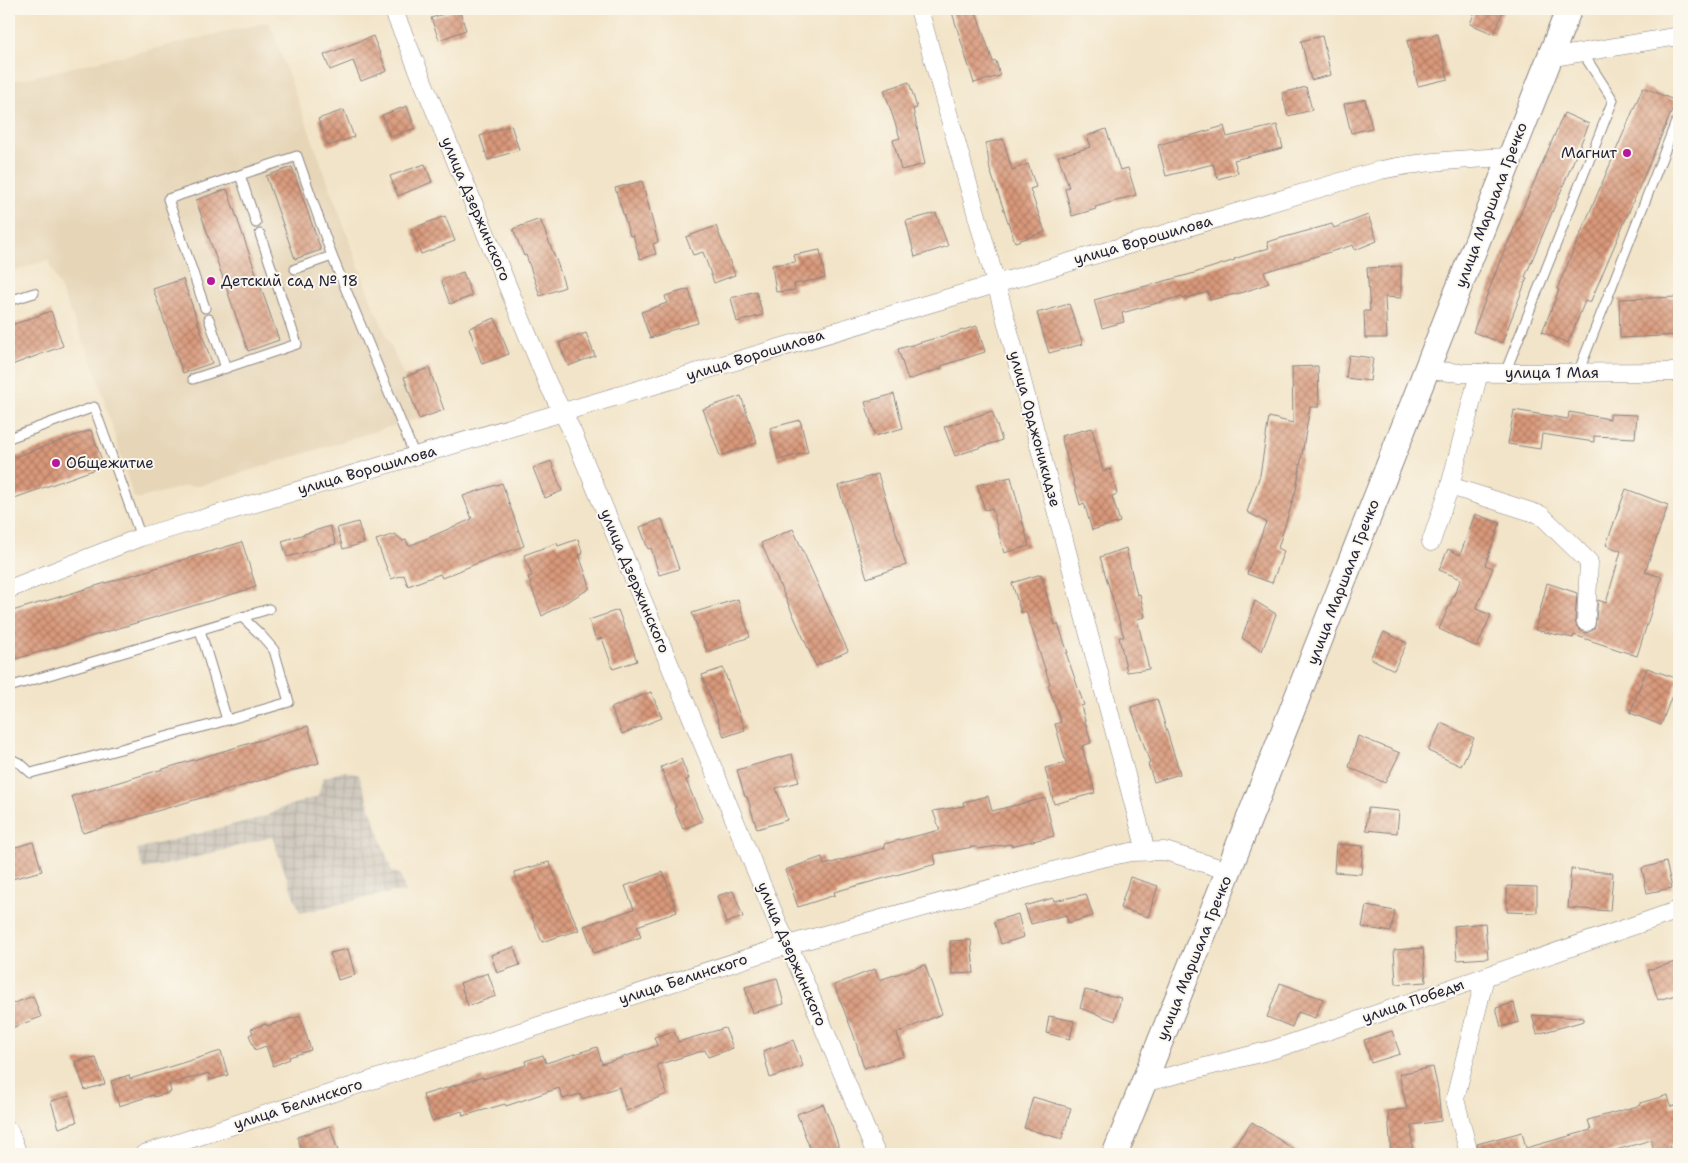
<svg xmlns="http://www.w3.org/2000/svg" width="1688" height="1163" font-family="'Shantell Sans',sans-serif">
<defs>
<pattern id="industrial-grid" width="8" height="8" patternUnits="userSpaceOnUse" patternTransform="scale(1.25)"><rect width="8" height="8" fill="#cac3b8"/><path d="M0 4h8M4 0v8" fill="none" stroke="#ada79f"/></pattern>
<pattern id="building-cross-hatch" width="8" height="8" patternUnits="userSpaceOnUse" patternTransform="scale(1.25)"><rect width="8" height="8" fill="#d9997a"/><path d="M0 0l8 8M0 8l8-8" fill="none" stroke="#b07c65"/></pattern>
</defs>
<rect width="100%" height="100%" fill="#fbf7ec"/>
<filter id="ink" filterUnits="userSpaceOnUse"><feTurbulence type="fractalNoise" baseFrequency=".02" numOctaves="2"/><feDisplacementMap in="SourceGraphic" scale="10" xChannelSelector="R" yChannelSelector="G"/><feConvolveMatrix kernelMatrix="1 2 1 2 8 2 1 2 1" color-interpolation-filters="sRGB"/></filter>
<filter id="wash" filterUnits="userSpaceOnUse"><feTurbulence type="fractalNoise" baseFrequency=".0096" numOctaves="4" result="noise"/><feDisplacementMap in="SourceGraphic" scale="20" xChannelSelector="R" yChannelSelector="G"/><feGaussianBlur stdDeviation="1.12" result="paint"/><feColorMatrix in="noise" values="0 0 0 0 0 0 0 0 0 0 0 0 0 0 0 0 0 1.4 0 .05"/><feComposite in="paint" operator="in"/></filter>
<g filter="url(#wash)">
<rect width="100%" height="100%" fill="#f2e4c8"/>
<polygon fill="#e6d5b7" points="269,22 372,302 404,377 418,418 200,486 185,486 137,499 133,496 94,366 48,260 9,273 9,82"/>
<polygon fill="url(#industrial-grid)" points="345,771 359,775 392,872 400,874 406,893 393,892 300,913 272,837 175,863 143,869 137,849 267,816 279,809 318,796 323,778"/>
<g id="blocks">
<g fill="url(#building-cross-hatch)">
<polygon points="459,9 466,30 439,40 431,18"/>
<polygon points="951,9 975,9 993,62 996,61 1000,76 974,83"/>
<polygon points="1476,9 1504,9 1494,34 1470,24"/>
<polygon points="1438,34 1448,79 1418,86 1407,41"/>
<polygon points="373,36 387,71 361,81 353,61 330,70 324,55"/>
<polygon points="1322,36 1331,75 1311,80 1301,41"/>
<polygon points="909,82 917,108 913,109 925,164 901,170 893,140 900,138 884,90"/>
<polygon points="1306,87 1312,110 1288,116 1282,93"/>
<polygon points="1643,87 1676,101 1590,303 1585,301 1568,343 1542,332 1559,290 1557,289"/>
<polygon points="1365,99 1372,128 1351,133 1344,104"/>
<polygon points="407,106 415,128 390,137 382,115"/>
<polygon points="344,110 354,137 328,146 318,119"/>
<polygon points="1564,113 1589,124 1525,277 1527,278 1502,343 1473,332 1500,261"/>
<polygon points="511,125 519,150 488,160 480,136"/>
<polygon points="1277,125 1283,148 1234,160 1238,173 1218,179 1213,164 1166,176 1158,145 1224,126 1227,137"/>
<polygon points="1106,129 1120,170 1128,168 1136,195 1095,207 1096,209 1072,216 1065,189 1069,187 1058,156 1091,147 1087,136"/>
<polygon points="1003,139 1012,170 1028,164 1036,187 1030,189 1045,232 1015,242 990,170 986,143"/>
<polygon points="425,164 432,182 398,196 390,176"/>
<polygon points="292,167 321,250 295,259 266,176"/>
<polygon points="642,181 658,242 653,244 656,254 640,259 633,235 630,236 615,188"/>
<polygon points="227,189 279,340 248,351 196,200"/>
<polygon points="936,213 948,246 915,257 906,221"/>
<polygon points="1368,215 1377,241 1355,250 1353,245 1264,272 1269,283 1244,292 1210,300 1208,292 1183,299 1182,296 1122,313 1124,322 1102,328 1094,300 1191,274 1235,260 1234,259 1269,248 1267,242 1332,224 1334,228"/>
<polygon points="445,216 455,241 421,254 411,229"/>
<polygon points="540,219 558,265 565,287 540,296 526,255 524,256 513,229"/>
<polygon points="716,226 735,275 714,283 703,252 693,255 686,237"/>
<polygon points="820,250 825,278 794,284 795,290 776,292 772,265 796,262 794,255"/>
<polygon points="1401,266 1401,298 1385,297 1387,338 1365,338 1364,311 1370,311 1367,268"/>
<polygon points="463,272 472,296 450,304 441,280"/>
<polygon points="183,279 212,363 183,373 153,289"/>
<polygon points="689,289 698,323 668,331 668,332 650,338 641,312 667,303 665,296"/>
<polygon points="756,291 763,315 737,322 731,298"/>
<polygon points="1679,297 1679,335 1620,338 1619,299"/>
<polygon points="1069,304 1083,344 1049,353 1037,313"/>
<polygon points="51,311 63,346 9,366 9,326"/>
<polygon points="495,318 509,354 482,364 469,328"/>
<polygon points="977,326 985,352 941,366 942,368 908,380 898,349"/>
<polygon points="586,333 595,356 568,366 559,343"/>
<polygon points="1349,355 1373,358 1370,381 1346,378"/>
<polygon points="1318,366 1319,407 1310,407 1296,490 1278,548 1284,551 1272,583 1247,574 1266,522 1247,512 1260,475 1269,417 1293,423 1292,367"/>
<polygon points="429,368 444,410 419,419 404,377"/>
<polygon points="894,394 903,428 875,436 865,402"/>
<polygon points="741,396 757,443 720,456 703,409"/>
<polygon points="1514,410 1568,419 1569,412 1610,419 1610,414 1637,415 1635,438 1594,436 1594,442 1542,434 1540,449 1508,444"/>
<polygon points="992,411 1002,440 955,456 944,427"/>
<polygon points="800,420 808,452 778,460 770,428"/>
<polygon points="1092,428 1103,471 1110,469 1117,494 1112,496 1120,522 1092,530 1084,503 1080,505 1061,436"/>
<polygon points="91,430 104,466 9,500 9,459"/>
<polygon points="551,461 562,491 545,498 533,468"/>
<polygon points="878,474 906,565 867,578 838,486"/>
<polygon points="1011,477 1029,546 1004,553 992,508 985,510 977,485"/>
<polygon points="502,483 524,546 490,558 442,578 440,574 408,586 404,575 391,579 376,540 395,534 403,541 406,540 409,546 472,519 463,496"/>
<polygon points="1626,489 1668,505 1645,572 1662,577 1637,656 1574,635 1573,638 1535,630 1547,583 1577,593 1575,621 1577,627 1581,631 1586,633 1591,631 1595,627 1598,600 1606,603 1621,551 1606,545"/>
<polygon points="1475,514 1500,523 1485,565 1493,568 1476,609 1491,615 1477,647 1439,629 1461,579 1439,570 1448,549 1460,555"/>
<polygon points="662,519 679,569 659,575 651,548 648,549 640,527"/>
<polygon points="358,522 364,543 343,549 337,528"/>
<polygon points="330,526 336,544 287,557 282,541"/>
<polygon points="793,529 848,651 816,666 761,543"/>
<polygon points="578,539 583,554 579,555 589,583 589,589 542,616 528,577 532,576 524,555 557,543 558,546"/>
<polygon points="242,542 256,587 9,661 9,612"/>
<polygon points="1126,548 1137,595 1140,594 1145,617 1137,619 1149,669 1127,672 1119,637 1124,637 1100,557"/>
<polygon points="1041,574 1055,625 1058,624 1068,653 1066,653 1084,705 1081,706 1091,743 1082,746 1095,793 1054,804 1045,768 1066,763 1055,724 1061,722 1048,685 1050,684 1026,611 1021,613 1012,583"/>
<polygon points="738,599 750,637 707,652 692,613"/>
<polygon points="1255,601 1276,614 1262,651 1242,638"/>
<polygon points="618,610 637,661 613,669 602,638 596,640 589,620"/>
<polygon points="1384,632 1407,643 1394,670 1370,658"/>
<polygon points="723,668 745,730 724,737 702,675"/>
<polygon points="1647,668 1678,679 1661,725 1630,713"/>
<polygon points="651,692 662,718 622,734 611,708"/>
<polygon points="1157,699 1180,774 1154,782 1148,764 1150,763 1131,707"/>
<polygon points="1441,723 1474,738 1461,766 1428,751"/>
<polygon points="308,726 319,763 83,833 72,796"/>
<polygon points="1358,736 1400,753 1385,783 1349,767"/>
<polygon points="792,754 799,782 776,788 787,820 757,829 747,797 745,797 737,770"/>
<polygon points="681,759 689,779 686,780 703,821 683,829 674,808 676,807 661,767"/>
<polygon points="988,796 992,811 1045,798 1054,836 1011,846 1011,844 978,849 977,847 973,847 934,854 936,864 834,892 835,895 798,907 785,870 822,857 824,865 885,848 884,844 940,830 933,811 964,806 963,802"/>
<polygon points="1368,808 1399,811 1397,833 1366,830"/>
<polygon points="33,842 42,871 12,879 9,869 9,849"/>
<polygon points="1336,844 1363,846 1361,874 1334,872"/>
<polygon points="549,862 579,930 542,942 514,872"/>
<polygon points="1666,862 1672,888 1647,893 1642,868"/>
<polygon points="1571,869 1613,873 1610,911 1568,908"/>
<polygon points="663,872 677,912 637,926 641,937 594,953 584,926 634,909 625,886"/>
<polygon points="1130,877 1158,886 1148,917 1120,908"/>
<polygon points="1507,886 1537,887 1537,913 1507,912"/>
<polygon points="733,891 743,917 726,923 717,896"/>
<polygon points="1086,894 1093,916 1068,923 1066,915 1031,924 1025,906 1053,898 1054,901"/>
<polygon points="1366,906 1395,911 1391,932 1362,927"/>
<polygon points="1018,914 1024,937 1001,944 994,921"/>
<polygon points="1485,923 1488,958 1457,960 1454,926"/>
<polygon points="971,940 974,973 952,974 950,941"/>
<polygon points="514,947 520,965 497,973 491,955"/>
<polygon points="1423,948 1426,982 1396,984 1394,950"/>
<polygon points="348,949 355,975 338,980 330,953"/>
<polygon points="1679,961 1679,994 1658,1000 1648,970"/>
<polygon points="925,965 942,1014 897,1033 904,1056 864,1068 853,1033 834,985 875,969 879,980"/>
<polygon points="488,973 496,996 468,1006 460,983"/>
<polygon points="777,978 784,1004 752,1013 745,987"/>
<polygon points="1280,983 1323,999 1315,1018 1298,1012 1292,1027 1267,1017"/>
<polygon points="1085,990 1121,998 1115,1021 1080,1008"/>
<polygon points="33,996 41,1017 9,1029 9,1005"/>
<polygon points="1514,1003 1519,1022 1501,1027 1496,1008"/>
<polygon points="1532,1015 1584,1018 1584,1021 1537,1034"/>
<polygon points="300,1016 311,1050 289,1057 290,1059 273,1066 266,1046 255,1050 249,1035 253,1033 251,1029 266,1024 267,1026"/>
<polygon points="1049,1016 1074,1021 1070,1039 1046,1033"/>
<polygon points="725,1028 733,1048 708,1057 705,1050 657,1065 667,1094 626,1111 619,1087 582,1099 580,1094 563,1099 559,1088 506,1106 505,1104 463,1116 462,1111 432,1121 423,1095 483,1077 483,1079 526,1065 525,1061 543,1055 546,1063 597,1047 602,1064 657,1046 654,1037 674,1031 678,1042"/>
<polygon points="1392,1031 1400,1054 1371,1063 1364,1040"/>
<polygon points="793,1040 803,1066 770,1078 763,1051"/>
<polygon points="221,1051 228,1075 210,1080 209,1073 169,1084 171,1092 154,1097 153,1095 119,1106 111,1081 129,1075 130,1079"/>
<polygon points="96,1058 105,1084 85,1090 75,1061"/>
<polygon points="1433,1067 1438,1089 1441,1121 1412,1125 1412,1154 1391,1154 1388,1111 1407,1109 1399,1074"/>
<polygon points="1668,1095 1671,1107 1679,1105 1679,1142 1669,1145 1671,1151 1655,1154 1651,1140 1602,1154 1479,1154 1477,1144 1522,1132 1526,1148 1591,1130 1588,1120 1641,1105 1640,1103"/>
<polygon points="69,1096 77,1122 59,1128 51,1101"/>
<polygon points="1033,1097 1071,1108 1062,1139 1024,1128"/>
<polygon points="823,1104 832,1126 841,1154 812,1154 797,1114"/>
<polygon points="1252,1122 1301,1154 1228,1154"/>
<polygon points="330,1126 339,1154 303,1154 297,1137"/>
</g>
</g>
</g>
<g filter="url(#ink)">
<use href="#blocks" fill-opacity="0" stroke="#8a8382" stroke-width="1"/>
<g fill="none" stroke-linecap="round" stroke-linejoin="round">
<defs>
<g id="lane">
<polyline points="240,175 256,223"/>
<polyline points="295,269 332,256"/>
<polyline points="9,301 34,293"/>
<polyline points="205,308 168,199 297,156 332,256 415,456"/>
<polyline points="209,319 226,368"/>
<polyline points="1505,373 1613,100 1582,52"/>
<polyline points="1578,373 1676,122"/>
<polyline points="193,379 297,344 260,234"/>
<polyline points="9,438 94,407 141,537"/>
<polyline points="200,630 227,720"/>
<polyline points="9,687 269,609"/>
<polyline points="9,758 21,764 31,773 210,725 289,702 274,650 261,635 242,617"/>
</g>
<g id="street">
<polyline points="393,9 548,384 571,429 779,926 798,966 876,1154"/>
<polyline points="919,9 1002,305 1146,851"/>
<polyline points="1549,58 1679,36"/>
<polyline points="1426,370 1462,373 1679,372"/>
<polyline points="1450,486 1541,515 1589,562 1586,622"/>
<polyline points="1431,542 1450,486 1479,373"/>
<path d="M9 589 141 537 1381 170C1424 161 1466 159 1509 157"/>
<polyline points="1143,1083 1275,1049 1679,910"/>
<polyline points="9,1131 18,1154"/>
<polyline points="144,1154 788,945 1093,860 1131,852 1165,851 1229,871"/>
<polyline points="1469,1154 1455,1099 1485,977"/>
</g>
<polyline id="secondary" points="1115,1154 1221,890 1569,9"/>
</defs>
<use href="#lane" stroke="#8a8382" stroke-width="11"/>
<use href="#street" stroke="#8a8382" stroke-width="19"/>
<use href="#secondary" stroke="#8a8382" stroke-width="27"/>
<use href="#lane" stroke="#fff" stroke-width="9"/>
<use href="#street" stroke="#fff" stroke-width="18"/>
<use href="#secondary" stroke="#fff" stroke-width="25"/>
</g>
</g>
<g fill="#b5179e" stroke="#fbf7ec" stroke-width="2">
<circle cx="1627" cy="153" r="5"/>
<circle cx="211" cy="281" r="5"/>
<circle cx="56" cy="463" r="5"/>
</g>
<g text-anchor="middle" stroke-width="4" stroke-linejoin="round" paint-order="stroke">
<g font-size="15" fill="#22223b" stroke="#fbf7ec" text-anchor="start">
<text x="1617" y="158" text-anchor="end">Магнит</text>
<text x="221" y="286">Детский сад № 18</text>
<text x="66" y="468">Общежитие</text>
</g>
<g font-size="15" fill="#22223b" stroke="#fbf7ec">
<text transform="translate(1491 205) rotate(-69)" y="5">улица Маршала Гречко</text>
<text transform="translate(476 209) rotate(67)" y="5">улица Дзержинского</text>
<text transform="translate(1143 240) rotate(-16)" y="5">улица Ворошилова</text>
<text transform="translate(755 355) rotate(-17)" y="5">улица Ворошилова</text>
<text x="1552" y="378">улица 1 Мая</text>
<text transform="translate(1035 429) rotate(75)" y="5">улица Орджоникидзе</text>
<text transform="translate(367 470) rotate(-16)" y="5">улица Ворошилова</text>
<text transform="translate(635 581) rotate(67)" y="5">улица Дзержинского</text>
<text transform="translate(1343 582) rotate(-69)" y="5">улица Маршала Гречко</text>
<text transform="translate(792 954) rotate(67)" y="5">улица Дзержинского</text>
<text transform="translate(1194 958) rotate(-68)" y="5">улица Маршала Гречко</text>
<text transform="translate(683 979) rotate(-18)" y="5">улица Белинского</text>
<text transform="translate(1413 1001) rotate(-19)" y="5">улица Победы</text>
<text transform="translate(298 1104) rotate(-18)" y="5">улица Белинского</text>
</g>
</g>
<rect width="1688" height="1163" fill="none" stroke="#fbf7ec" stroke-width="30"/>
</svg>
